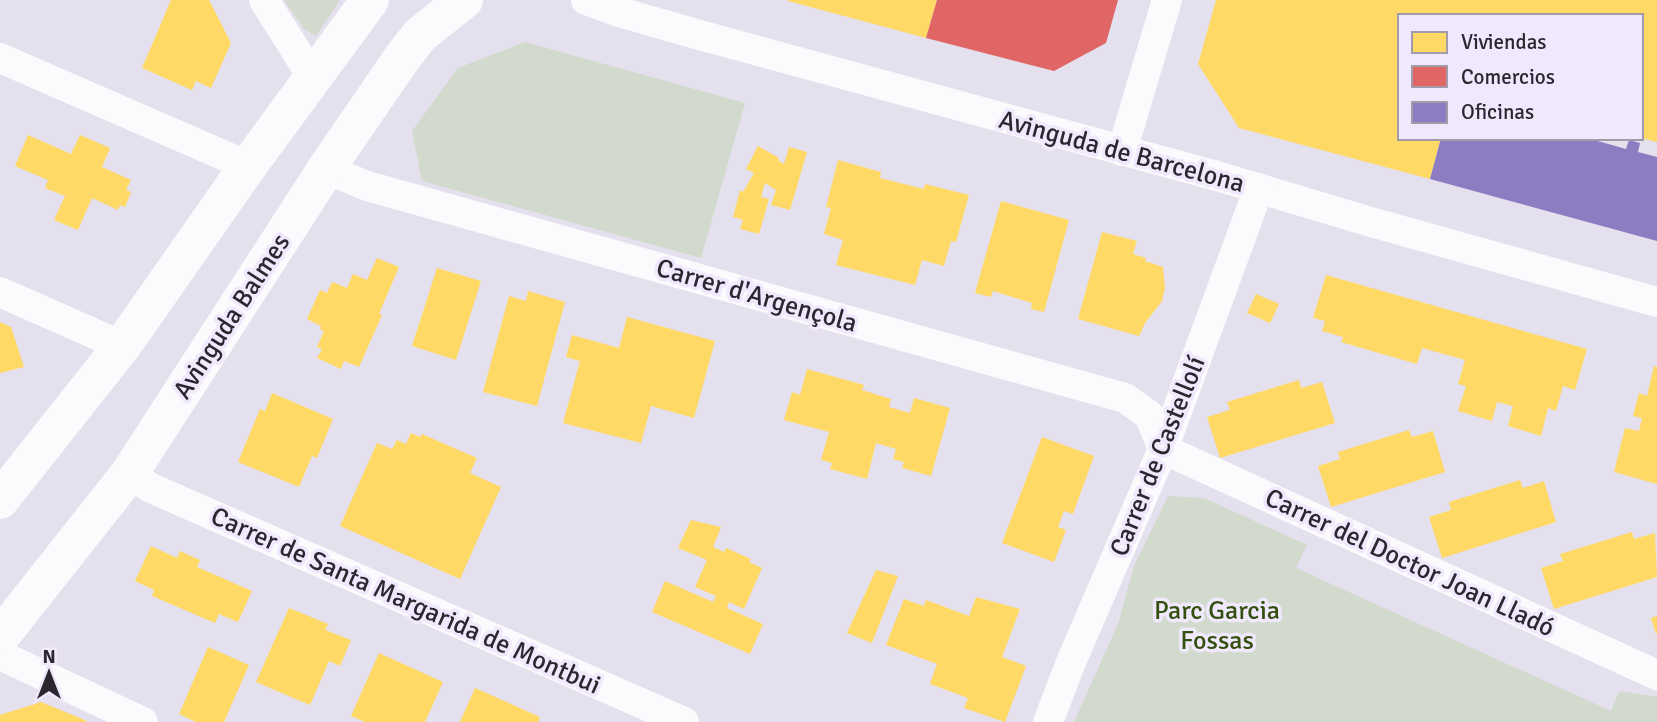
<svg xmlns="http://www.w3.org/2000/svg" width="1657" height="722" font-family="Signika,sans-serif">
<rect width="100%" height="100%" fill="#e5e0ed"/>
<g fill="#d2d9cd">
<polygon points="284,0 340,0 316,36 304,29"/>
<polygon points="525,42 745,103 701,258 422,181 412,131 458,68"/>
<polygon points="1168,496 1204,498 1307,545 1296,568 1611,711 1619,691 1657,697 1657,722 1074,722 1118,624 1134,566"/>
</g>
<g fill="#ffd966">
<polygon points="171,0 209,0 231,43 211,88 196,81 192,90 142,68"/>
<polygon points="937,0 926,38 788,1 788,0"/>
<polygon points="1216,0 1657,0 1657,142 1641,138 1641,16 1400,16 1400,138 1441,138 1430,179 1239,128 1198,64"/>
<polygon points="28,135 71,154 80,135 110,148 102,167 131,180 126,190 131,192 125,207 120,205 118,210 92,198 78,230 54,220 65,196 45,188 48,180 15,166"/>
<polygon points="758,146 779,158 778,160 784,164 789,147 807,152 790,210 771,205 776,190 765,183 761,197 769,199 759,234 740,229 743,220 733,217 740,190 743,192 754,173 746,169"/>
<polygon points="838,160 881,172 880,178 924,189 925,184 969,195 956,242 951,241 944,266 922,260 915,285 836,265 843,240 824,234 831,208 826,207"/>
<polygon points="1001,201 1069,220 1044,312 1031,309 1032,303 993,291 991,297 975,293"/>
<polygon points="1102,232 1137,241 1133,254 1146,258 1145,261 1163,267 1165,288 1162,301 1145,323 1139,336 1078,319"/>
<polygon points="377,258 399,267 379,314 382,315 359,367 344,361 341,369 317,358 322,349 317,347 324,331 320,329 321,326 307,319 320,290 327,293 332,282 347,288 353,274 367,280"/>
<polygon points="437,268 481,281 456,360 412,346"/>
<polygon points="1326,275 1587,349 1575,390 1563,386 1556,411 1548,408 1541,436 1508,426 1513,406 1497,402 1492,421 1458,411 1466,386 1458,384 1465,360 1422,348 1417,364 1341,342 1343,337 1322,331 1325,321 1313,318"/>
<polygon points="528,291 565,302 537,406 483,392 509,296 526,301"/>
<polygon points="1256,294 1279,304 1270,323 1247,313"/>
<polygon points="627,317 715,341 694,418 651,406 641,443 563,423 580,361 566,357 572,335 619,348"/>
<polygon points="0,322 11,327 24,367 0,373"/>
<polygon points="1654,366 1657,367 1657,484 1614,472 1625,428 1639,431 1642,418 1633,416 1639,393 1647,396"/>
<polygon points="807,369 864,385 862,390 891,399 889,407 910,413 914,398 950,408 931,476 902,468 904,462 893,459 896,449 876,443 867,479 830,469 832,463 821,460 829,432 784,420 792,392 800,395"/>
<polygon points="1299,380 1301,388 1322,382 1335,423 1220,458 1207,417 1230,410 1227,402"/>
<polygon points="272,393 333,419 317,458 312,456 299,487 238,462 260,409 265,411"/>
<polygon points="1409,430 1412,437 1433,431 1445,472 1331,507 1318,466 1340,459 1338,452"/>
<polygon points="411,433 420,437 422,434 477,458 470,473 501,487 460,579 340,526 377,443 392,449 397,440 406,444"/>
<polygon points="1042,437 1094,456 1073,514 1064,511 1058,527 1066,530 1054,562 1002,543"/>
<polygon points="1520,480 1523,488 1544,481 1556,522 1442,558 1429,517 1451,510 1449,502"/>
<polygon points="691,520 721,527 713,547 724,552 726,548 751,559 749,562 762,568 744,609 729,602 727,608 763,624 750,654 652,612 665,581 713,602 716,596 695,587 707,560 678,548"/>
<polygon points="1632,532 1634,539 1655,533 1657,577 1554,609 1541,568 1563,561 1560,554"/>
<polygon points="151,546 177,558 180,551 200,560 197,567 252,591 238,622 219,614 215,623 152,596 154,590 135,581"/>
<polygon points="876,570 898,576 872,643 847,633"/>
<polygon points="976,597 1020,609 1002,657 1026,666 1005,722 964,708 968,698 930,684 937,664 886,645 904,599 924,606 926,600 969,616"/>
<polygon points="289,608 328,624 325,630 351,640 340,666 329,661 310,705 256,682"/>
<polygon points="1657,616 1657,634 1656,634 1651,618"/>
<polygon points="208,647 249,665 224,722 196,722 179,714"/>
<polygon points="379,653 443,682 425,722 365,722 351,716"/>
<polygon points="475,688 540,717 538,722 460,722"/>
<polygon points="41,702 80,718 88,722 0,722 0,715"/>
</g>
<polygon fill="#e06666" points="937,0 1118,0 1106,43 1054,71 926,38"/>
<polygon fill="#8e7cc3" points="1441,138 1587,138 1626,149 1629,140 1640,143 1638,152 1657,157 1657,241 1430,179"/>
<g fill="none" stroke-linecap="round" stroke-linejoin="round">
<g stroke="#fbfafc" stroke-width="30">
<polyline points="264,0 313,78"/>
<polyline points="586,0 616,11 696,34 1217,176 1371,222 1657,302"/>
<polyline points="0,58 248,166"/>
<polyline points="1122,151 1167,0"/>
<polyline points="326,169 367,186 1125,398 1149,415 1163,449 1657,675"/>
<polyline points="0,292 122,346"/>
<polyline points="129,474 151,488 684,722"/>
<polyline points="0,655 143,722"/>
<polyline points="1048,722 1071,662 1163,449 1259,188"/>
</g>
<g stroke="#fbfafc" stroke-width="38">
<polyline points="0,500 122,346 248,166 370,0"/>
<polyline points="0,637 129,474 326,169 402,58 420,35 464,0"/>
</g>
</g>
<g text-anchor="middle" stroke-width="7" stroke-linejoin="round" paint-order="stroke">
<g font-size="26" fill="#2b2730" stroke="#f0e8fc">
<text transform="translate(1122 151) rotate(15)" y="9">Avinguda de Barcelona</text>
<text transform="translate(757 295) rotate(16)" y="9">Carrer d'Argençola</text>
<text transform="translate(231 316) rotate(-57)" y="9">Avinguda Balmes</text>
<text transform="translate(1157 456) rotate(-68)" y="9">Carrer de Castellolí</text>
<text transform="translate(1410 562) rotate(25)" y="9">Carrer del Doctor Joan Lladó</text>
<text transform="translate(406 600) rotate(24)" y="9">Carrer de Santa Margarida de Montbui</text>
</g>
<g font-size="26" fill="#334f0d" stroke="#f0e8fc">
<text x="1217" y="619">Parc Garcia<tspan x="1217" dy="30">Fossas</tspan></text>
</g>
</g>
<rect x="1398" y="14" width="245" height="126" fill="#f0e8fc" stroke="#a19baa" stroke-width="2"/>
<rect x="1412" y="32" width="35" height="21" fill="#ffd966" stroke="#a19baa" stroke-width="2"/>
<text x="1461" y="49" font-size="21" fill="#2b2730">Viviendas</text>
<rect x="1412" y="66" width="35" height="21" fill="#e06666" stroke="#a19baa" stroke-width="2"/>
<text x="1461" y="84" font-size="21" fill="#2b2730">Comercios</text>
<rect x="1412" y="102" width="35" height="21" fill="#8e7cc3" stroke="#a19baa" stroke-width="2"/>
<text x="1461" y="119" font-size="21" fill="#2b2730">Oficinas</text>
<g transform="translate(49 673)" stroke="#f0e8fc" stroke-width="5" paint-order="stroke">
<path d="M0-5L12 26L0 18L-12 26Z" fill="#2b2730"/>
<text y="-10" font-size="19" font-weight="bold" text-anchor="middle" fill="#2b2730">N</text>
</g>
</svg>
